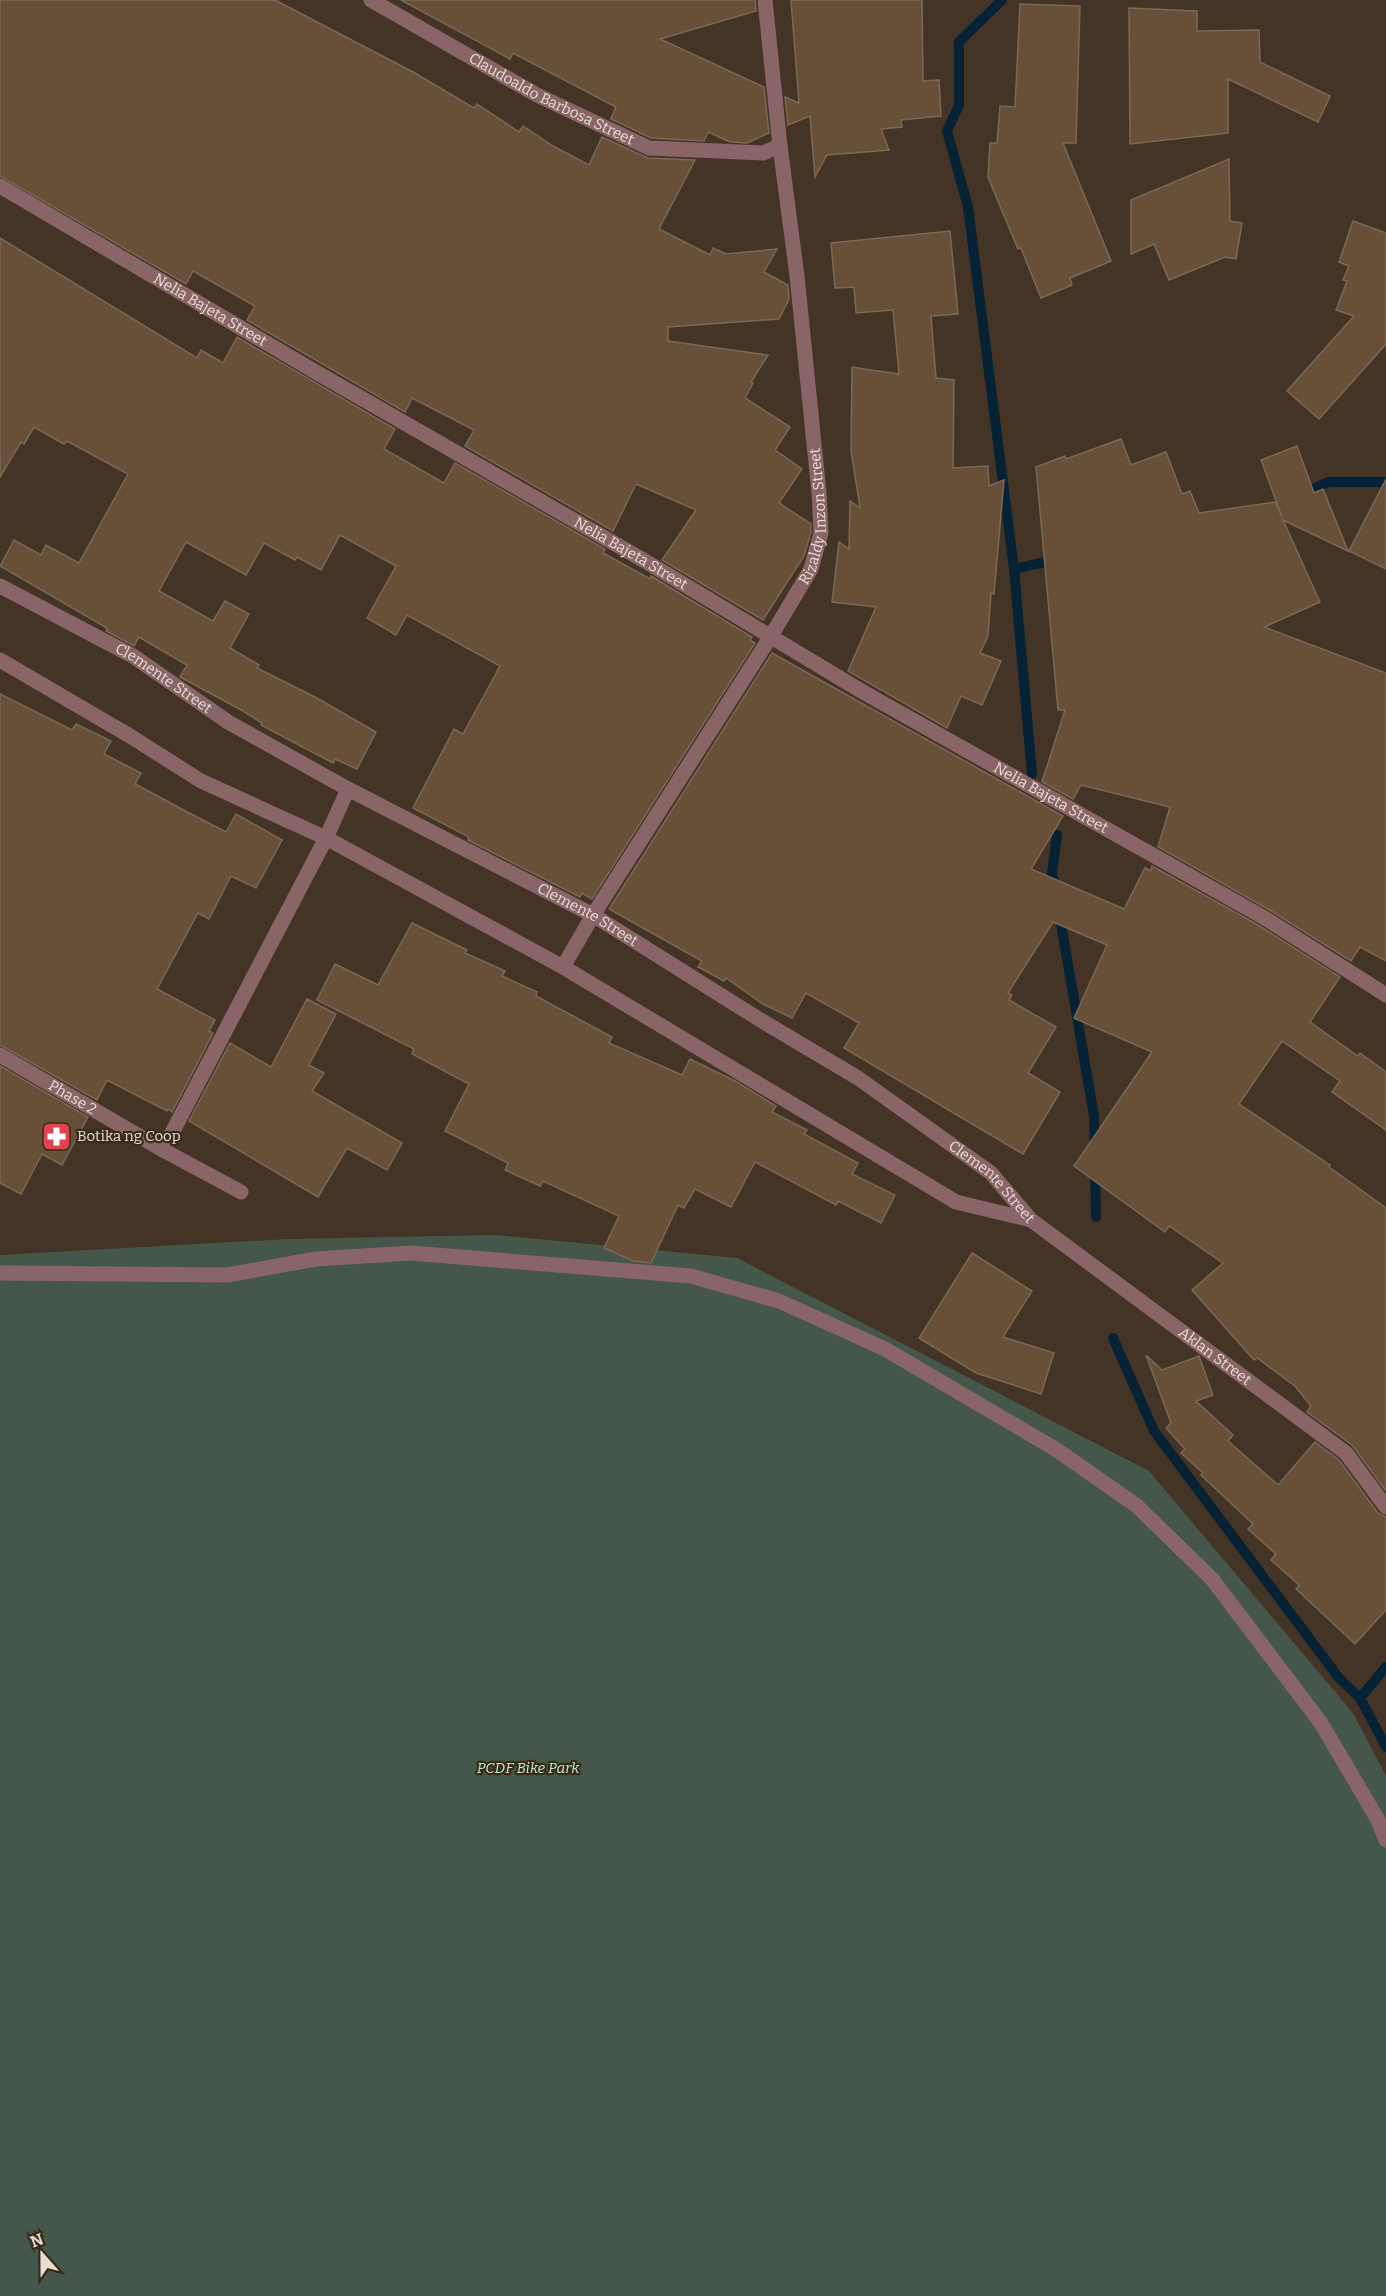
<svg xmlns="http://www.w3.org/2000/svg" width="1386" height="2296" font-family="Bitter,serif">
<rect width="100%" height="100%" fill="#443425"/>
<polygon fill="#44574a" points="494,1235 737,1258 1149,1471 1353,1713 1386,1776 1386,2296 0,2296 0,1255 289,1239"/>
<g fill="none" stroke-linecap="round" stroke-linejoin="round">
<g stroke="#052335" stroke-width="10">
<polyline points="1002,0 959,42 959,105 947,131 968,207 1014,569 1032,774"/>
<polyline points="1264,513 1328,482 1386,482"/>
<polyline points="1014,569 1058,559"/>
<polyline points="1055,891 1052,873 1057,835"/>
<polyline points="1059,912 1094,1116 1095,1148"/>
<polyline points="1095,1170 1096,1217"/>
<polyline points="1113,1338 1154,1431 1339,1678 1360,1698 1386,1747"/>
<polyline points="1360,1698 1386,1667"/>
</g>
</g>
<g fill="#685038" stroke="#7a6858" stroke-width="1.5">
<polygon points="0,0 275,0 413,72 474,108 477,104 519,132 523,126 553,146 589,165 602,137 648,158 695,160 659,229 710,255 713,248 726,254 777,249 764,272 788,285 789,299 779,319 668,327 668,341 768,355 751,382 753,383 745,398 790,427 775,450 802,469 779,503 811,524 811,532 804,556 763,620 662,560 696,510 636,484 613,531 465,446 474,430 412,398 405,412 247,320 255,306 193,271 186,284 0,176"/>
<polygon points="401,0 755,0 756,11 660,39 764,87 769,133 747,143 730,142 708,132 704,141 651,138 611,119 616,107 513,53 510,59"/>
<polygon points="791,0 922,0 923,81 939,80 941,116 901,120 902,127 881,129 889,150 827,155 815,177 810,116 788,125 785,97 799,103"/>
<polygon points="1020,4 1080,6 1076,143 1063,143 1111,261 1070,278 1072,285 1041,298 1021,248 1018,249 988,177 990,143 997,143 1000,106 1015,107"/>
<polygon points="1129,8 1197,11 1197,31 1259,30 1260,62 1330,96 1318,122 1228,79 1228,133 1130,144"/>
<polygon points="1229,159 1230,221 1242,223 1236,259 1225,257 1169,280 1154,244 1131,254 1131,200"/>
<polygon points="1353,221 1386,233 1386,344 1319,419 1287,391 1354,316 1336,310 1347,281 1343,280 1349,266 1339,262"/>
<polygon points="950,231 958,314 931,316 936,378 954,380 953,468 988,466 989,486 1004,480 994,594 991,593 988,636 980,653 1001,661 982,705 961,696 947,728 848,671 876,607 832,602 839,542 849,549 850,501 860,508 851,450 852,367 899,374 893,310 856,313 854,287 835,288 831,243"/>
<polygon points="0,238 197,358 201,350 223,363 237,337 395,429 384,449 444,483 455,463 605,549 603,553 650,579 651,576 752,637 750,640 755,643 592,899 582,893 580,897 468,840 469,837 413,808 454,729 463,734 500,666 407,615 396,635 367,618 396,566 340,535 321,570 297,557 295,560 264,543 246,575 186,542 159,591 213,621 225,601 249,614 230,648 259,665 257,668 315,697 376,732 357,769 335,759 333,763 261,725 262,723 243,711 180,677 187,665 139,637 134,646 106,631 107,628 0,566 14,540 41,555 46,545 79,563 128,474 67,441 64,444 34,427 24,444 21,442 0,477"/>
<polygon points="1121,439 1131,465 1166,452 1182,494 1190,491 1199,513 1275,502 1282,517 1261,460 1297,446 1314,493 1323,489 1348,551 1283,520 1320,602 1264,627 1386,673 1386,961 1360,947 1351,961 1268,909 1158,847 1170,807 1081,785 1073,799 1042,782 1065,710 1058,710 1036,467 1065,456 1066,459"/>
<polygon points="1386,479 1386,569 1349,551"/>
<polygon points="772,653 1063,816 1031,869 1124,909 1145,868 1151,871 1152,866 1258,925 1340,977 1310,1022 1358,1056 1360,1053 1386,1072 1386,1130 1332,1092 1340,1081 1282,1041 1239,1104 1330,1165 1329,1167 1386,1208 1386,1491 1352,1445 1307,1412 1311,1406 1295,1386 1257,1358 1254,1360 1192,1290 1223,1263 1169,1226 1165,1232 1074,1166 1152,1052 1074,1018 1107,945 1053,922 1008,993 1012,995 1009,1000 1056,1027 1028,1073 1060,1092 1023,1154 844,1048 859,1023 806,993 792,1018 763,1004 726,978 724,981 698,967 702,961 609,909"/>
<polygon points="0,694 72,730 76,724 111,741 104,754 141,773 135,784 176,806 226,832 236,814 282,840 256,888 231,876 209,919 198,913 157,989 215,1020 209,1031 213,1033 172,1112 168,1109 167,1111 107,1080 97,1100 0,1045"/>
<polygon points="412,923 467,950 465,953 505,971 502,976 537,992 536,996 612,1037 609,1043 682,1075 690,1059 735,1081 776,1106 772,1112 807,1130 804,1134 858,1163 852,1174 895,1195 881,1223 838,1201 836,1205 755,1162 731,1207 695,1189 684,1208 678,1205 651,1263 633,1261 604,1248 619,1216 543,1181 540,1186 505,1170 508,1163 445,1131 469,1084 412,1054 414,1049 317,1000 335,964 378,985"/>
<polygon points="307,999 336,1014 309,1065 324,1073 312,1091 402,1143 387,1170 347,1148 318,1197 189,1121 230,1043 271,1067"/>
<polygon points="0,1066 88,1117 62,1165 42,1154 21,1194 0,1183"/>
<polygon points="972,1253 1032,1291 1003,1337 1054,1353 1041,1394 976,1373 919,1338"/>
<polygon points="1146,1355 1162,1370 1199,1356 1213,1395 1196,1401 1233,1435 1228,1441 1278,1485 1315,1442 1339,1460 1378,1513 1386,1517 1386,1610 1355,1644 1296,1589 1299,1585 1271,1560 1276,1554 1248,1529 1253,1524 1201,1475 1203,1473 1181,1453 1185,1449 1166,1428 1171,1423"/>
</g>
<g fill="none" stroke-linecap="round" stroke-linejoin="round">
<polyline stroke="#8a6567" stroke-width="15" points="0,1273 227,1275 316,1259 411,1253 691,1276 779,1301 885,1349 1057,1450 1137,1506 1212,1579 1321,1723 1378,1820 1386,1840"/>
<g stroke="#8a6567" stroke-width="15">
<path id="s1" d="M371 0 537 95 649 148 763 153 780 146"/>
<path id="s2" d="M0 186 314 371 645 561 863 692 1263 917 1386 995"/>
<path id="s3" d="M0 586 133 656 228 722 348 789 593 915 762 1021 858 1078 991 1173 1031 1220 1346 1453 1386 1507"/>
<polyline points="0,660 130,736 201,781 326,838 563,967 956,1202 1031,1220"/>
<path id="s4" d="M563 967 593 915 771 636 811 569 821 533 819 493 797 276 780 146 765 0"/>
<path id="s5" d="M0 1055 163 1150 241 1192"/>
<polyline points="163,1150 326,838 348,789"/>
</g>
</g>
<defs>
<symbol id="pharmacy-square" viewBox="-11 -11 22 22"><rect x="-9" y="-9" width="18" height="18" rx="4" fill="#e0444e" stroke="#392a1b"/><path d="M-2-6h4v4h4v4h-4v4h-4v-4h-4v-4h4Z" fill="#fff"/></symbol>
</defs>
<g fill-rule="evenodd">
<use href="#pharmacy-square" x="40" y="1120" width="33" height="33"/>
</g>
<g text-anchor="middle" stroke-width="4.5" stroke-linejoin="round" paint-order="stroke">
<g font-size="15" fill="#e8ded5" stroke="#392a1b">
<text dy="5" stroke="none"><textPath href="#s1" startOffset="206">Claudoaldo Barbosa Street</textPath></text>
<text dy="5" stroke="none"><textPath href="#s2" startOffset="244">Nelia Bajeta Street</textPath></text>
<text dy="5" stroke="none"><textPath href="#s4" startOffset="522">Rizaldy Inzon Street</textPath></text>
<text dy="5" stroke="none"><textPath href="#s2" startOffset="730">Nelia Bajeta Street</textPath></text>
<text dy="5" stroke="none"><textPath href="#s3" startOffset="188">Clemente Street</textPath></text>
<text dy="5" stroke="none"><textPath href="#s2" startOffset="1216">Nelia Bajeta Street</textPath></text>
<text dy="5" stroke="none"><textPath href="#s3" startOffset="674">Clemente Street</textPath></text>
<text dy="5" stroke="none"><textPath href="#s5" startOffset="84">Phase 2</textPath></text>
<text dy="5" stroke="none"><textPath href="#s3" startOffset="1160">Clemente Street</textPath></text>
<text dy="5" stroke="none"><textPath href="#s3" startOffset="1444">Aklan Street</textPath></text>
</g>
<g font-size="15" fill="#e8ded5" stroke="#392a1b" text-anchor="start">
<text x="77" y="1141">Botika ng Coop</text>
</g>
<g font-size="15" font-style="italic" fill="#b6f0c9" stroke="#392a1b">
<text x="528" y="1773">PCDF Bike Park</text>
</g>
</g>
<g transform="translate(42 2254) rotate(339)" stroke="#392a1b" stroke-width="4.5" paint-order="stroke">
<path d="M0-4.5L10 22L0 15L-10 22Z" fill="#e8ded5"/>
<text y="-9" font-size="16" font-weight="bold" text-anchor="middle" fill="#e8ded5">N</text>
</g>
</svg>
